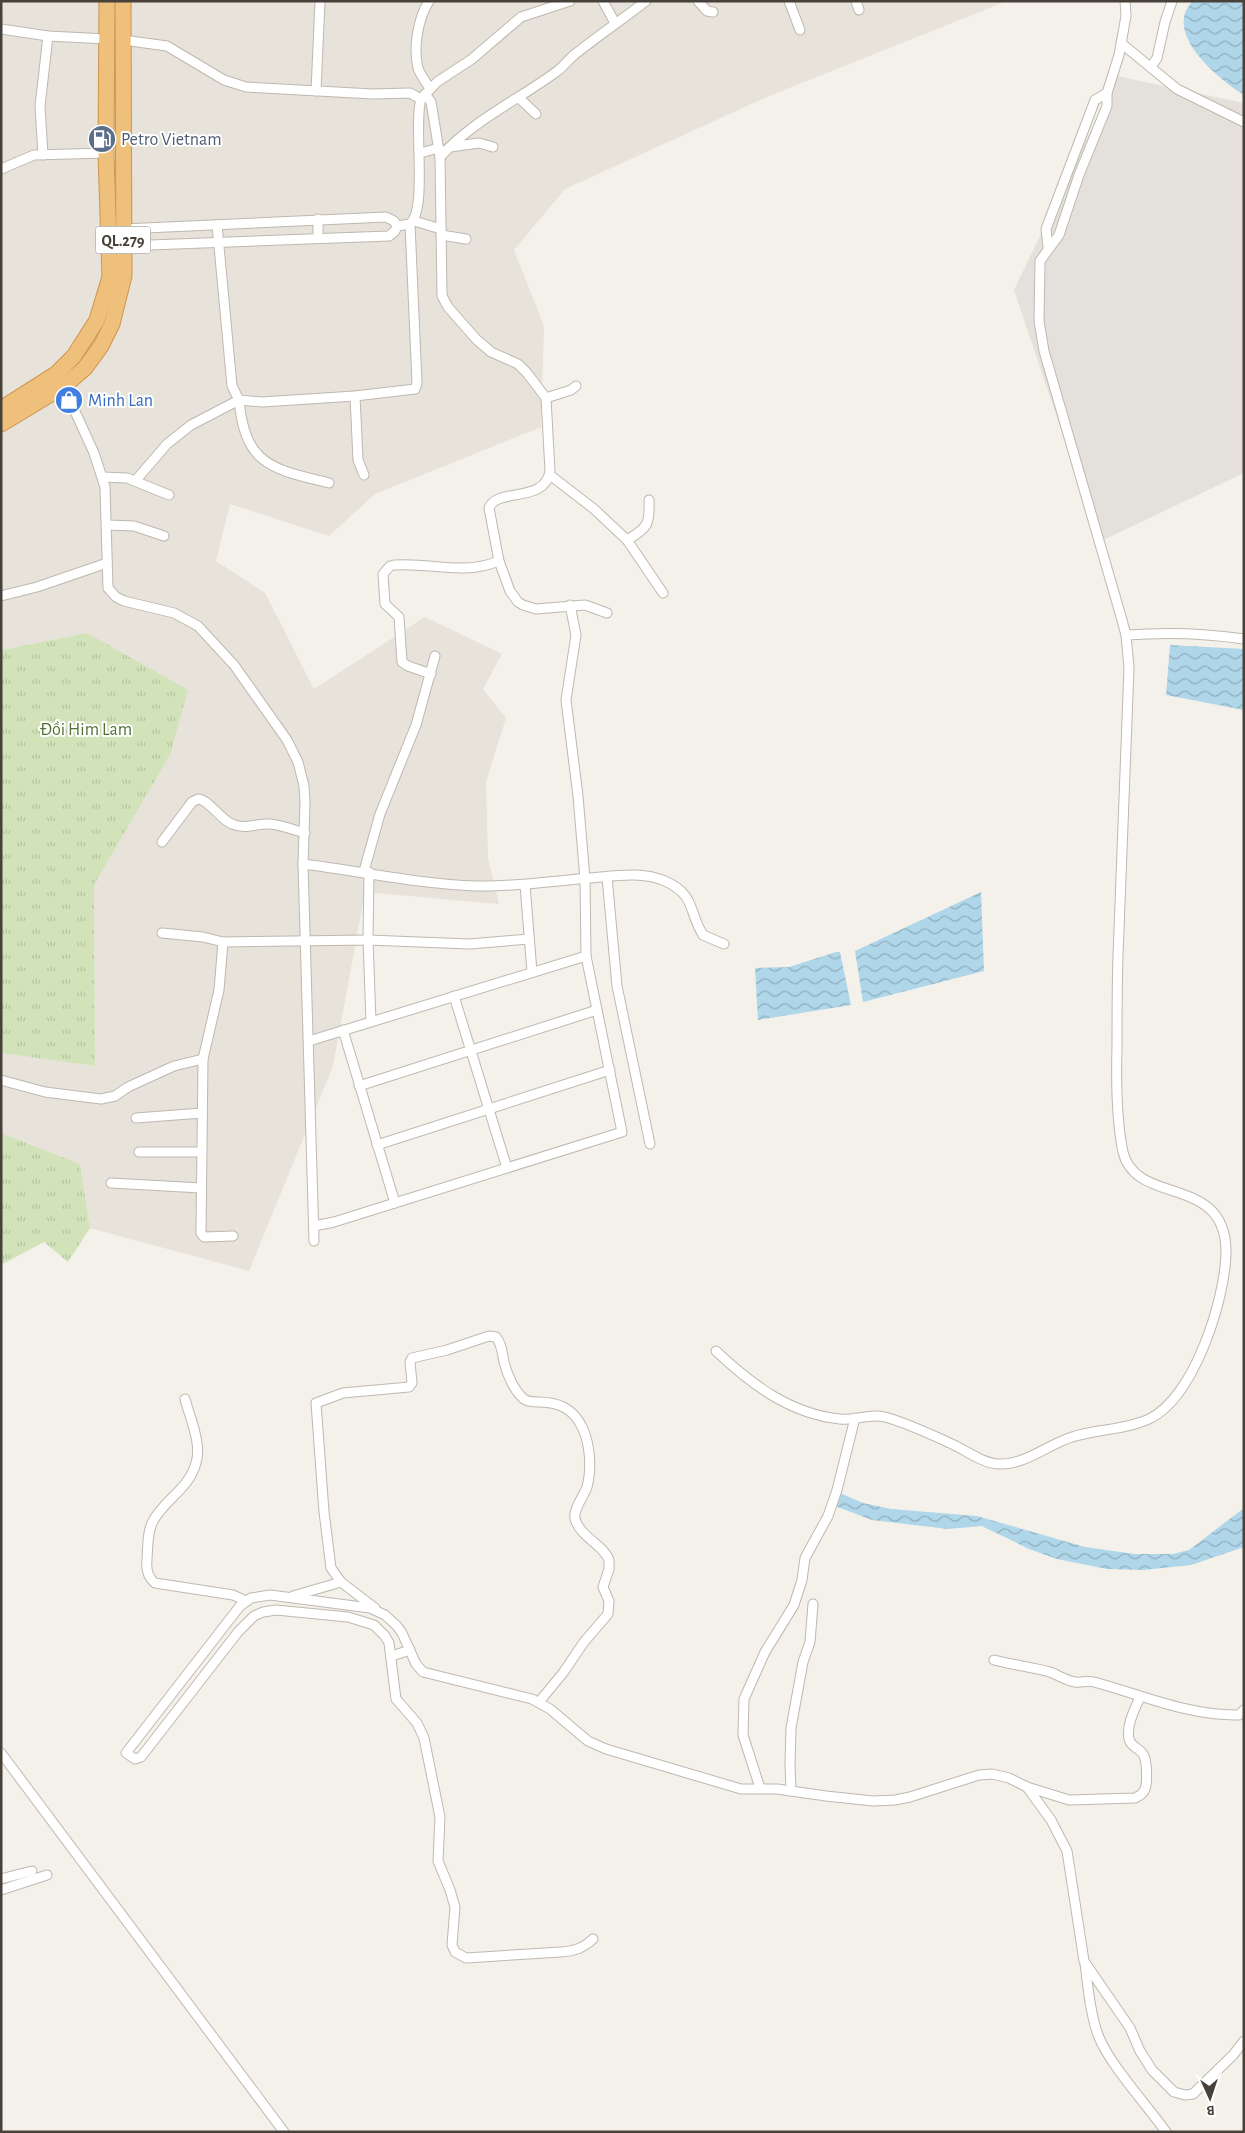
<svg xmlns="http://www.w3.org/2000/svg" width="1245" height="2133" font-family="'Alegreya Sans',sans-serif">
<defs>
<pattern id="park-tufts" width="24" height="20" patternUnits="userSpaceOnUse" patternTransform="scale(1.25)"><rect width="24" height="20" fill="#d3e3b9"/><path d="M3 7l-1-3M5 7V3M7 7l1-3M15 17l-1-3M17 17v-4M19 17l1-3" fill="none" stroke="#b6c4a0"/></pattern>
<pattern id="water-waves" width="16" height="10" patternUnits="userSpaceOnUse" patternTransform="scale(1.25)"><rect width="16" height="10" fill="#afd6e9"/><path d="M0 5q4-4 8 0t8 0" fill="none" stroke="#90afbe"/></pattern>
</defs>
<rect width="100%" height="100%" fill="#f4f1eb"/>
<polygon fill="#e7e2da" points="1,1 1007,1 769,96 565,189 514,250 544,326 541,427 375,494 329,536 230,504 216,561 265,593 314,689 425,617 502,654 483,689 506,718 486,782 488,858 499,904 365,892 333,1066 249,1271 90,1228 80,1164 1,1133 1,1053 95,1066 94,885 170,755 87,633 1,650"/>
<polygon fill="#e4e0dc" points="1117,76 1244,103 1244,473 1099,542 1014,290"/>
<g fill="url(#park-tufts)">
<polygon points="87,633 188,690 170,755 94,885 95,1066 1,1053 1,650"/>
<polygon points="1,1133 80,1164 90,1228 68,1262 44,1242 1,1265"/>
</g>
<g fill="url(#water-waves)">
<path d="M1193 1H1244V95C1219 80 1161 32 1193 1Z"/>
<polygon points="1170,645 1244,649 1244,710 1166,695"/>
<polygon points="981,892 984,971 863,1002 855,951"/>
<polygon points="836,952 840,952 851,1005 758,1020 755,968 789,967"/>
<polygon points="840,1493 863,1503 891,1509 977,1516 1085,1547 1135,1554 1173,1554 1189,1550 1244,1508 1244,1547 1191,1565 1143,1570 1107,1569 1057,1559 1029,1549 982,1526 948,1529 872,1520 835,1506"/>
</g>
<g fill="none" stroke-linecap="round" stroke-linejoin="round">
<defs>
<g id="street">
<path d="M429 1C418 18 413 48 418 68 420 75 427 83 430 89"/>
<polyline points="603,1 615,23"/>
<polyline points="698,1 707,11 713,12"/>
<polyline points="789,1 800,30"/>
<polyline points="856,1 859,10"/>
<polyline points="1,29 48,36 107,39"/>
<polyline points="123,40 167,46 224,80 246,87 373,94 410,93 421,99"/>
<polyline points="1121,43 1177,89 1244,122"/>
<polyline points="1151,67 1157,58 1165,22 1172,1"/>
<polyline points="316,91 320,1"/>
<path d="M425 94 431 102 440 157 442 296 448 307 476 339 491 352 518 364 527 373 546 398 550 471C545 504 497 487 489 508L499 561 510 591 518 602 523 605 536 609 585 605 607 613"/>
<polyline points="519,98 536,114"/>
<polyline points="450,147 479,143 493,147"/>
<polyline points="420,153 439,148"/>
<polyline points="43,155 40,106 48,36"/>
<path d="M440 157C472 121 518 100 556 72 563 67 567 61 573 56 596 37 622 20 646 1"/>
<polyline points="1,169 34,155 106,153"/>
<polyline points="318,219 318,238"/>
<polyline points="414,221 441,229"/>
<polyline points="217,225 232,386 239,400 262,402 355,396 415,389 417,383 410,224"/>
<polyline points="123,229 386,217 394,221 397,226"/>
<polyline points="441,235 466,239"/>
<path d="M124 246 389 236 395 231 397 226 410 224C428 208 413 124 421 99L437 82 472 59 521 17 570 1"/>
<polyline points="1048,247 1046,229 1095,100 1107,93"/>
<polyline points="62,383 94,453 105,487 108,588 116,597 124,601 174,613 198,626 234,665 287,740 298,762 304,786 305,802 303,864 314,1241"/>
<polyline points="355,396 358,460 364,475"/>
<polyline points="546,398 571,390 576,386"/>
<polyline points="550,475 594,509 627,540 663,593"/>
<polyline points="102,477 127,478 169,495"/>
<path d="M136 480 167 444 191 425 239 400C245 466 273 469 329 483"/>
<polyline points="107,525 134,526 164,536"/>
<path d="M627 540C648 528 650 524 649 500"/>
<polyline points="1,596 37,587 107,563"/>
<path d="M1126 635C1166 632 1205 633 1244 639"/>
<path d="M431 674 408 666 402 662 399 617 385 604 383 574 390 566 394 565C432 562 462 576 499 561"/>
<path d="M162 842 192 802 198 799C208 799 220 819 232 824 245 830 257 823 270 824 282 825 294 830 305 833"/>
<path d="M303 864C360 871 418 884 476 886 514 887 552 881 590 878 614 876 642 871 665 881 696 895 688 911 703 935L724 944"/>
<polyline points="364,871 380,814 416,725 435,656"/>
<polyline points="369,872 368,940 371,1022"/>
<polyline points="607,877 617,986 650,1144"/>
<polyline points="525,885 532,972"/>
<polyline points="162,933 203,937 223,942"/>
<polyline points="454,996 507,1168"/>
<polyline points="343,1030 395,1203"/>
<polyline points="309,1041 586,956"/>
<polyline points="1,1080 45,1092 101,1099 115,1096 128,1087 174,1066 203,1059"/>
<polyline points="359,1086 597,1010"/>
<polyline points="136,1118 202,1113"/>
<polyline points="377,1145 610,1070"/>
<polyline points="139,1152 201,1152"/>
<polyline points="111,1183 201,1188"/>
<polyline points="314,1226 334,1222 622,1132 586,956 585,879 578,796 566,700 576,635 570,605"/>
<polyline points="233,1236 204,1237 201,1233 203,1059 219,990 223,942 368,940 470,944 529,939"/>
<path d="M716 1351C751 1384 790 1414 840 1419 855 1421 869 1413 885 1417 907 1423 930 1434 952 1444 967 1451 982 1463 999 1464 1025 1465 1049 1444 1072 1437 1097 1429 1125 1430 1149 1419 1194 1398 1225 1300 1226 1253 1227 1173 1136 1207 1123 1152 1116 1118 1116 1082 1117 1047 1117 1017 1117 986 1118 956 1121 860 1125 764 1129 668L1126 635 1122 620 1044 351 1039 321 1040 261 1059 235 1079 175 1107 106V93L1119 55 1126 16 1125 1"/>
<path d="M185 1399C190 1418 202 1444 196 1463 189 1489 165 1499 153 1521 147 1532 148 1547 147 1559 146 1568 147 1577 155 1583L233 1595 246 1601"/>
<polyline points="293,1596 341,1582"/>
<path d="M375 1608 341 1582 331 1568 324 1512 316 1403 343 1393 409 1387 412 1383 410 1362 412 1358 447 1350 489 1336 496 1337C502 1344 502 1353 504 1362 507 1374 514 1391 524 1399 528 1402 533 1402 538 1402 558 1402 573 1408 582 1427 590 1443 592 1469 587 1487 584 1496 573 1509 575 1519 581 1538 603 1544 609 1560V1569L603 1587 609 1601 608 1614 584 1642 563 1673 539 1702"/>
<polyline points="392,1656 410,1650"/>
<path d="M994 1660C1013 1665 1032 1667 1050 1672 1058 1675 1067 1681 1075 1682 1082 1683 1087 1680 1094 1682 1142 1695 1189 1716 1239 1715L1244 1710"/>
<polyline points="1,1753 284,2132"/>
<polyline points="1027,1787 1051,1820 1067,1851 1084,1961 1130,2028 1140,2051 1152,2070 1174,2092 1185,2095 1193,2094 1233,2055 1244,2041"/>
<polyline points="760,1788 743,1735 744,1699 765,1652 794,1605 802,1580 805,1558 828,1516 837,1490 855,1418"/>
<polyline points="791,1791 790,1764 791,1728 803,1662 810,1642 813,1604"/>
<polyline points="1,1879 32,1871"/>
<polyline points="1,1890 47,1875"/>
<path d="M593 1939C583 1948 575 1951 561 1952L466 1958 455 1952 452 1945 455 1907 450 1890 438 1861 440 1817 424 1738 417 1723 396 1699 389 1643 385 1636 374 1625 348 1617 276 1610 263 1612 254 1616 238 1632 141 1757 135 1759 126 1753 240 1606 251 1598 270 1595 370 1608 385 1615 397 1626 402 1633 416 1664 423 1672 532 1699 550 1709 588 1741 606 1749 741 1789H777L826 1796 873 1801 895 1800 910 1797 979 1775 992 1774 1009 1778 1027 1787 1069 1800 1135 1798C1139 1796 1142 1795 1144 1791 1148 1785 1147 1763 1144 1756 1141 1748 1131 1748 1129 1739 1126 1725 1135 1709 1140 1697"/>
<path d="M1085 1963C1088 1987 1090 2012 1098 2035 1109 2064 1147 2105 1166 2132"/>
</g>
<g id="highway">
<polyline points="1,409 56,374 74,356 97,320 110,277 106,153 107,1"/>
<polyline points="1,424 64,386 85,368 101,346 112,324 124,276 123,1"/>
</g>
</defs>
<use href="#street" stroke="#bfb8af" stroke-width="11"/>
<use href="#highway" stroke="#cd944c" stroke-width="17"/>
<use href="#street" stroke="#fff" stroke-width="9"/>
<use href="#highway" stroke="#efc07c" stroke-width="15"/>
</g>
<defs>
<symbol id="fuel-disc" viewBox="-11 -11 22 22"><circle r="9.5" fill="#5c6f8a" stroke="#fff"/><path d="M-5.5-6h7V0h2V4h1.3V-2.5L3-4.5l.8-.8L6-3V5H2.5V1h-1V6h-7ZM-4.2-4.7v3.2H.2V-4.7Z" fill="#fff"/></symbol>
<symbol id="shop-disc" viewBox="-11 -11 22 22"><circle r="9.5" fill="#3f7fe0" stroke="#fff"/><path d="M-5-2.5h2.3a2.7 3.5 0 0 1 5.4 0H5L5.5 6h-11ZM-1.5-2.5h3a1.5 2.3 0 0 0-3 0Z" fill="#fff"/></symbol>
</defs>
<g fill-rule="evenodd">
<use href="#fuel-disc" x="86" y="123" width="32" height="32"/>
<use href="#shop-disc" x="53" y="384" width="32" height="32"/>
</g>
<g text-anchor="middle" stroke-width="4" stroke-linejoin="round" paint-order="stroke">
<rect fill="#fff" stroke="#7e7a75" stroke-width="1" x="95.5" y="226.5" width="55" height="27" rx="4"/>
<g font-size="16" font-weight="bold" fill="#47413a">
<text x="123" y="246">QL.279</text>
</g>
<g font-size="18" fill="#4e5e75" stroke="#fff" text-anchor="start">
<text x="121" y="145">Petro Vietnam</text>
</g>
<g font-size="18" fill="#366cbe" stroke="#fff" text-anchor="start">
<text x="88" y="406">Minh Lan</text>
</g>
<g font-size="18" fill="#507433" stroke="#fff">
<text x="86" y="735">Đồi Him Lam</text>
</g>
</g>
<rect width="1245" height="2133" fill="none" stroke="#47413a" stroke-width="5"/>
<g transform="translate(1210 2098) rotate(177)" stroke="#ffffff" stroke-width="4" paint-order="stroke">
<path d="M0-4L9 19L0 12L-9 19Z" fill="#47413a"/>
<text y="-8" font-size="14" font-weight="bold" text-anchor="middle" fill="#47413a">B</text>
</g>
</svg>
